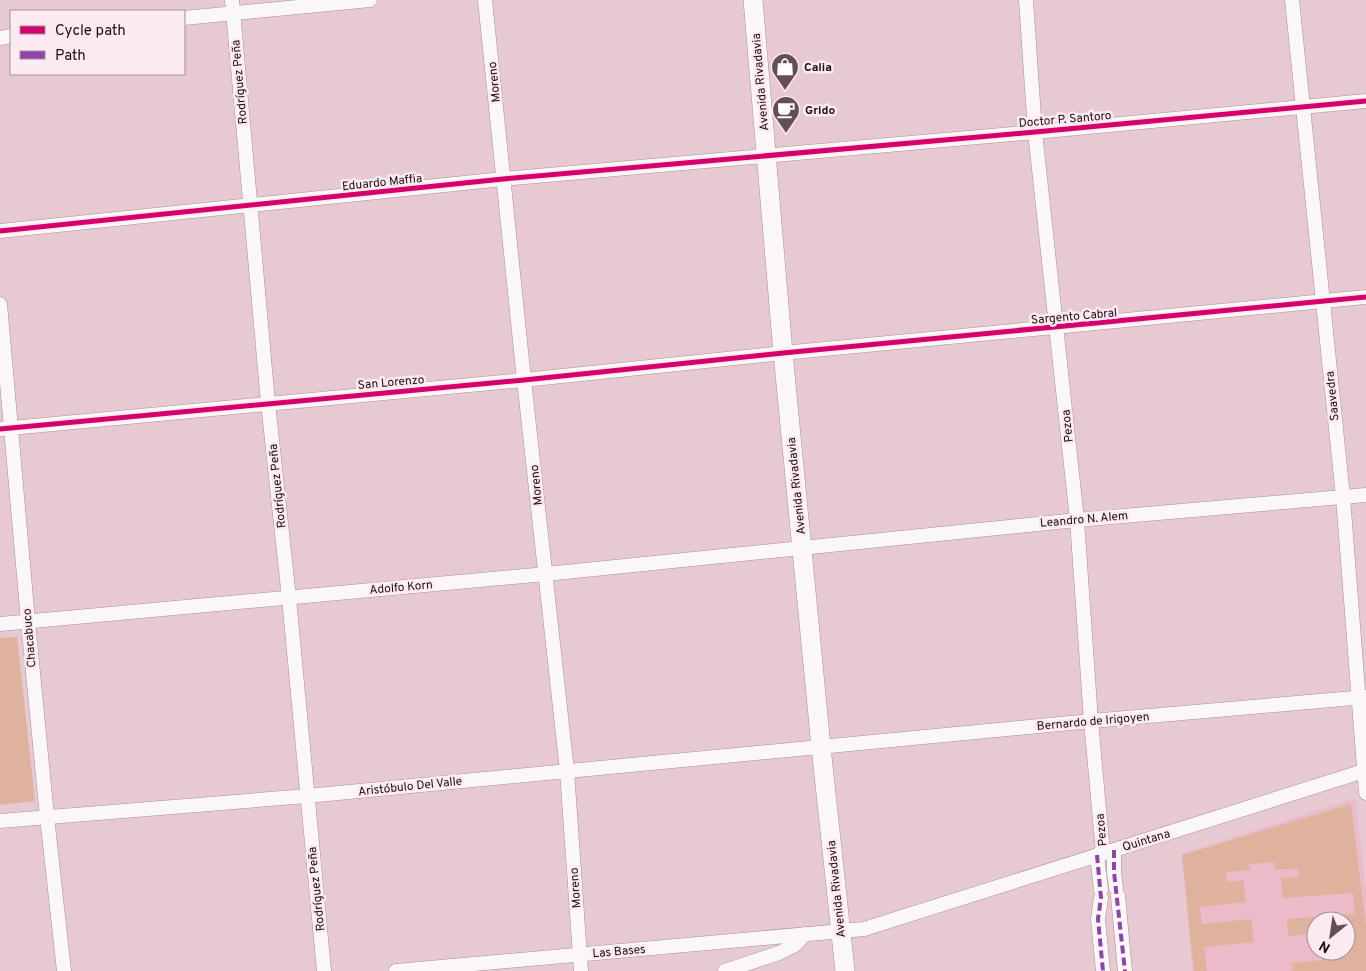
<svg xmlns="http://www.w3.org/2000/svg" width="1366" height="971" font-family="Overpass,sans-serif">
<rect width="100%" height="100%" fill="#e7c9d2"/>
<path fill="#ebbbca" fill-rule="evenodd" d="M1355 798 1366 889V971H1192L1182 854ZM1316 921H1346V951H1316Z"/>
<g fill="#dfb29e">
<polygon points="17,637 35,801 0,805 0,638"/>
<polygon points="1351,804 1366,927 1366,971 1288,971 1293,970 1292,963 1322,960 1322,951 1346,951 1346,921 1316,921 1316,934 1288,936 1287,919 1355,914 1353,893 1283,898 1281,878 1299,877 1298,869 1275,870 1274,862 1249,864 1250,870 1226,872 1227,882 1243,880 1246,902 1200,907 1202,924 1251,919 1254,942 1204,947 1207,971 1194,971 1182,855"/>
</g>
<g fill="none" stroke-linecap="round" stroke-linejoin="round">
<defs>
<g id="minor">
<polyline points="232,0 268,403 289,598 324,971"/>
<polyline points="485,0 524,380 567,771 581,971"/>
<polyline points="1026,0 1035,132 1077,520 1091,721 1103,853"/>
<polyline points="1292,0 1343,497 1366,793"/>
<polyline points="184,18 370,0"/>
<polyline points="0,38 11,36"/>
<polyline points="0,231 503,179 1035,132 1366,101"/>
<polyline points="0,304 28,621 47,817 64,971"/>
<polyline points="0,429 524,380 783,353 1366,297"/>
<polyline points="0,624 546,574 1077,520 1366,495"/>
<polyline points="0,821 307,796 1091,721 1366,697"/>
<polyline points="1114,850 1114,872 1116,888"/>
<polyline points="1097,855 1101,890"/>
<polyline points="1118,896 1125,971"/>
<polyline points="1101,898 1098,919 1103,971"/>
<polyline points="396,971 864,929 1364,771"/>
<polyline points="725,971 779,953 795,945 805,934"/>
</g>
<polyline id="secondary" points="753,0 783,353 821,747 845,971"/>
</defs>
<use href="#minor" stroke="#a89199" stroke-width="15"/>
<use href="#secondary" stroke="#a89199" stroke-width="20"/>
<use href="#minor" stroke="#fbf7f8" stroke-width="14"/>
<use href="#secondary" stroke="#fbf7f8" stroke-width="19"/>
<g stroke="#8e44ad" stroke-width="4" stroke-dasharray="8 4" stroke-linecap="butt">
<polyline points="1114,850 1114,872 1125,971"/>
<polyline points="1097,855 1101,898 1098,919 1103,971"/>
</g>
<defs>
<g id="cycleway">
<polyline points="0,231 503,179 1035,132 1366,101"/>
<polyline points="0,429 524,380 783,353 1366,297"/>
</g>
</defs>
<use href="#cycleway" stroke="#fbeaef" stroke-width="8"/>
<use href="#cycleway" stroke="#d6006c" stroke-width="5"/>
</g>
<defs>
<symbol id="shop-pin" viewBox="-11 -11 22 30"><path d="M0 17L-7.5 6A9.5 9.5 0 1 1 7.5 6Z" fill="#654e56" stroke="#fbeaef"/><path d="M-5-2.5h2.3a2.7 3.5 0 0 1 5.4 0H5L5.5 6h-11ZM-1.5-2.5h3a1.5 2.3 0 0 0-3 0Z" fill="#fff"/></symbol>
<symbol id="cafe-pin" viewBox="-11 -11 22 30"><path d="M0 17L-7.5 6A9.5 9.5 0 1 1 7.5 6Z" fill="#654e56" stroke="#fbeaef"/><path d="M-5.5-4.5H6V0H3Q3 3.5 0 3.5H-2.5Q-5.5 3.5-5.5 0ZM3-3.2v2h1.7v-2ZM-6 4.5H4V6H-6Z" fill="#fff"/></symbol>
</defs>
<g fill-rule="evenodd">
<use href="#shop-pin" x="769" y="51" width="32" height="43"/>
<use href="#cafe-pin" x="770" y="94" width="32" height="43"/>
</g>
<g text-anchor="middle" stroke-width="5" stroke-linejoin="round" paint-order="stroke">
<g font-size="12" font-weight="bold" fill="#1f0c13" stroke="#fbeaef" text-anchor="start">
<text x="804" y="71">Calia</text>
<text x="805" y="114">Grido</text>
</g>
<g font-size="12" fill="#1f0c13" stroke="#fbeaef">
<text transform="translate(239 82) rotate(-95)" y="4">Rodríguez Peña</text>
<text transform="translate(494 82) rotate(-96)" y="4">Moreno</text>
<text transform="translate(760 82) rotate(-95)" y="4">Avenida Rivadavia</text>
<text transform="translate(1065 119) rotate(-5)" y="4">Doctor P. Santoro</text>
<text transform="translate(382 182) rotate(-6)" y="4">Eduardo Maffia</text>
<text transform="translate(1074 316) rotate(-5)" y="4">Sargento Cabral</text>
<text transform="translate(391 382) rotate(-5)" y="4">San Lorenzo</text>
<text transform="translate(1332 396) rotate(-96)" y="4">Saavedra</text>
<text transform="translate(1067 426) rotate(-96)" y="4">Pezoa</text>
<text transform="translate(536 485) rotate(-96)" y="4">Moreno</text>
<text transform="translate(277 486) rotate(-96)" y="4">Rodríguez Peña</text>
<text transform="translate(796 486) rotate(-96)" y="4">Avenida Rivadavia</text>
<text transform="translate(1084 519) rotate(-5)" y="4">Leandro N. Alem</text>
<text transform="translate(401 587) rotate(-5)" y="4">Adolfo Korn</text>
<text transform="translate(29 638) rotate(-95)" y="4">Chacabuco</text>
<text transform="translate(1093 721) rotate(-5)" y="4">Bernardo de Irigoyen</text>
<text transform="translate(410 786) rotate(-6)" y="4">Aristóbulo Del Valle</text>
<text transform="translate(1101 830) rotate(-95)" y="4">Pezoa</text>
<text transform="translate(1146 840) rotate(-17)" y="4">Quintana</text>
<text transform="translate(575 888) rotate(-94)" y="4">Moreno</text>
<text transform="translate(316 889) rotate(-96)" y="4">Rodríguez Peña</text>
<text transform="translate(836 889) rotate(-96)" y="4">Avenida Rivadavia</text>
<text transform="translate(619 951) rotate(-5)" y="4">Las Bases</text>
</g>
</g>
<rect x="10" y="10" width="175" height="65" fill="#fbeaef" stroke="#a39197"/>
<rect x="20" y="26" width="25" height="8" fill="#d6006c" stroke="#a39197"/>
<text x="55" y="35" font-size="15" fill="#1f0c13">Cycle path</text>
<rect x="20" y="51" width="25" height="8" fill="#8e44ad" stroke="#a39197"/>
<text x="55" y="60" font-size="15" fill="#1f0c13">Path</text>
<g transform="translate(1331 936) rotate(210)"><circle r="24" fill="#fbeaef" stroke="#a39197"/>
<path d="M0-4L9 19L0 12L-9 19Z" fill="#654e56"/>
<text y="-8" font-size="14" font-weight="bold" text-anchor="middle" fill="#1f0c13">N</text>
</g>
</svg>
